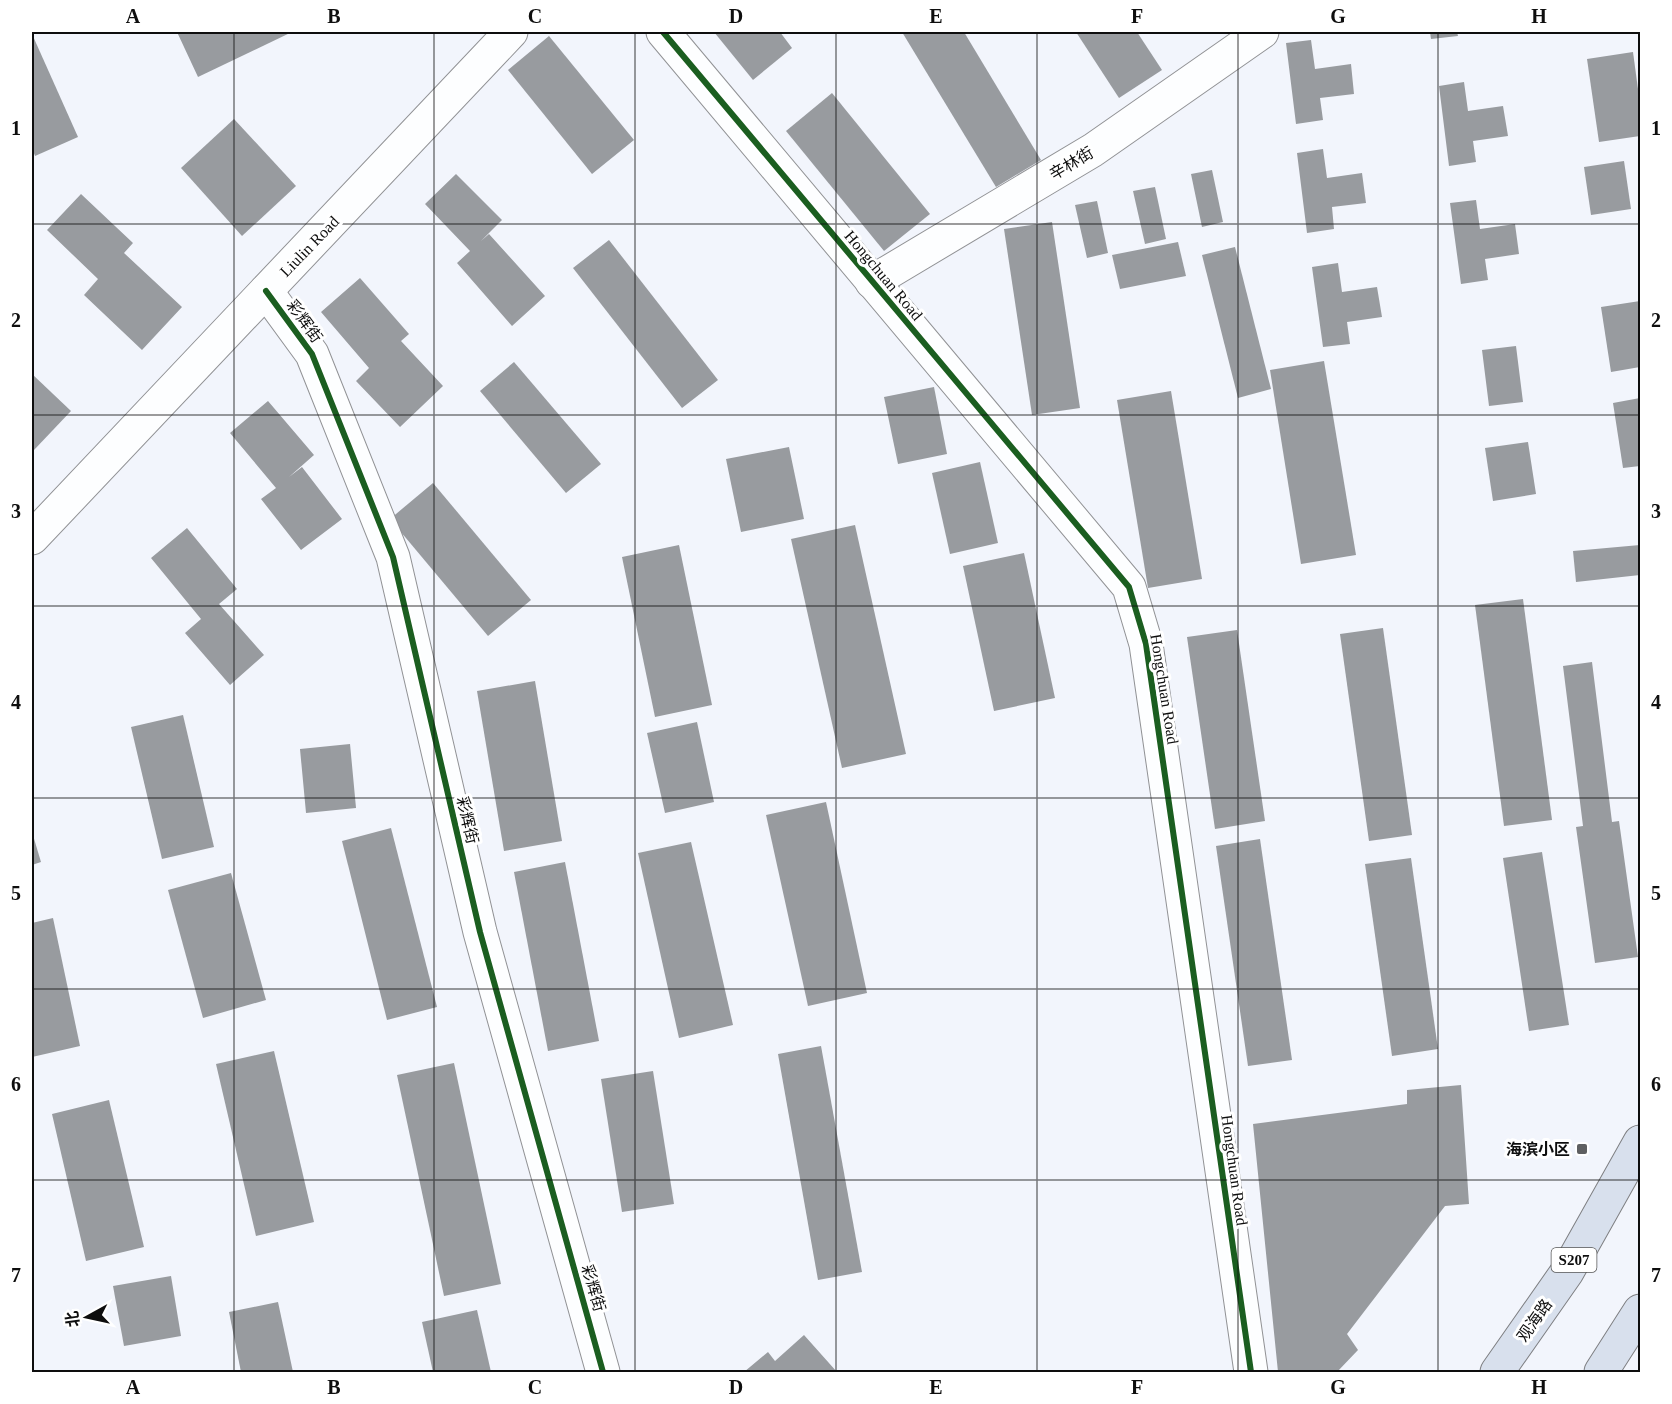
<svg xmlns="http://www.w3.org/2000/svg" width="1672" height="1404" font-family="'Times New Roman','Noto Sans SC',serif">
<rect width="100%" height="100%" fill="#f2f5fc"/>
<g fill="#989b9f">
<polygon points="177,32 292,32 198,77"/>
<polygon points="714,32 780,32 792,48 753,80"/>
<polygon points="902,32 964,32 1041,160 996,187"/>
<polygon points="1076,32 1137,32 1162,70 1119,98"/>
<polygon points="1430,32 1457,32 1458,36 1431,39"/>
<polygon points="32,34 78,137 35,156 32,148"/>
<polygon points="549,36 634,140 592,174 508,70"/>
<polygon points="1311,40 1315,69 1351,64 1354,94 1320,98 1323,120 1296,124 1286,43"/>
<polygon points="1633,52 1640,104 1640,136 1599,142 1587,59"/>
<polygon points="1464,82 1468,111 1503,106 1508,136 1473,141 1476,162 1449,166 1439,86"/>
<polygon points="832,93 930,214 884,251 786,131"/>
<polygon points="234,119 296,186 242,236 181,168"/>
<polygon points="1323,149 1327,178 1362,173 1366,203 1332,207 1334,229 1307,233 1297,153"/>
<polygon points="1624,161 1631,209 1591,215 1584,167"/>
<polygon points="1212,170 1223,222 1202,227 1191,174"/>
<polygon points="456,174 502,220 481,241 489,234 545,296 512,326 457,263 470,251 425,204"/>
<polygon points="1155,187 1166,239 1145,244 1133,191"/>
<polygon points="81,194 133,243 124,253 182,307 142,350 84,295 98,279 47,230"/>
<polygon points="1476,200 1480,229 1515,224 1519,254 1485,259 1488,280 1461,284 1450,203"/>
<polygon points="1097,201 1108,253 1087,258 1075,205"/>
<polygon points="1052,222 1080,408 1032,415 1004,229"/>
<polygon points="609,240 718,380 682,408 573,268"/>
<polygon points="1178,242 1186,276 1120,289 1112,255"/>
<polygon points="1235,247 1271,389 1238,398 1202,255"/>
<polygon points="1338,263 1342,292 1377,287 1382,317 1347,322 1350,344 1323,347 1312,267"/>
<polygon points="360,278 409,334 401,341 443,386 400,427 356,381 369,368 321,312"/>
<polygon points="1640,301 1640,367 1611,372 1601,307"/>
<polygon points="1516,346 1523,402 1489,406 1482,350"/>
<polygon points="1324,361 1356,555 1301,564 1270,370"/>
<polygon points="514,362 601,464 566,493 480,391"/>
<polygon points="32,374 71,411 34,450 32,448"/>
<polygon points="934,387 947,454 898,464 884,397"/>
<polygon points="1171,391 1202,579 1148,588 1117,400"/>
<polygon points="1640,398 1640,466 1623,468 1613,403"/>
<polygon points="268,401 314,455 289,477 302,467 342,519 301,550 261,499 276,488 230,433"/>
<polygon points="1528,442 1536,494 1493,501 1485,448"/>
<polygon points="789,447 804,519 741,532 726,459"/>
<polygon points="980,462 998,543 950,554 932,473"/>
<polygon points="433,483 531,600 488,636 390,519"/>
<polygon points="855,525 906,754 842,768 791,539"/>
<polygon points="187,528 237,589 219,604 264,655 230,685 185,633 201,619 151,558"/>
<polygon points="679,545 712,705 655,717 622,557"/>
<polygon points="1640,545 1640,575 1576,582 1573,551"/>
<polygon points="1024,553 1055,698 994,711 963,566"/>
<polygon points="1523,599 1552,820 1504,826 1475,605"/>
<polygon points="1383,628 1412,835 1369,841 1340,634"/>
<polygon points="1237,630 1265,821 1215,829 1187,637"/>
<polygon points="1592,662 1612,822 1619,821 1638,957 1595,963 1576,827 1583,826 1563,666"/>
<polygon points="535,681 562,841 504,851 477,691"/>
<polygon points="183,715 214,847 162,859 131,727"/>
<polygon points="697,722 714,802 665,813 647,733"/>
<polygon points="350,744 356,808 306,813 300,749"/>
<polygon points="826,802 867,993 808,1006 766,815"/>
<polygon points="391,828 437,1007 387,1020 342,841"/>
<polygon points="32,832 41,862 32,865"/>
<polygon points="1260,839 1292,1060 1248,1066 1216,846"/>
<polygon points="691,842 733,1025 679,1038 638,853"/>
<polygon points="1542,852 1569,1025 1529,1031 1503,858"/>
<polygon points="1411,858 1438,1049 1392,1056 1365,864"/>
<polygon points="565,862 599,1041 548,1051 514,872"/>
<polygon points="231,873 266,1000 203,1018 168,890"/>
<polygon points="53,918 80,1046 32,1057 32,923"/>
<polygon points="821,1046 862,1272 818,1280 778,1054"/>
<polygon points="274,1051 314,1222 256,1236 216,1064"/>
<polygon points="454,1063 501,1284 444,1296 397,1075"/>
<polygon points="653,1071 674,1204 622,1212 601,1079"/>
<polygon points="1461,1085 1469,1204 1445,1206 1347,1334 1358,1350 1337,1372 1278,1372 1253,1124 1407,1104 1407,1090"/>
<polygon points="109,1100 144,1247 86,1261 52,1114"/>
<polygon points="171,1276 181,1336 124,1346 113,1286"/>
<polygon points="278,1302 293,1372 241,1372 229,1312"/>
<polygon points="477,1310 491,1372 433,1372 422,1322"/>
<polygon points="804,1335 837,1372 744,1372 768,1352 775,1361"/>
</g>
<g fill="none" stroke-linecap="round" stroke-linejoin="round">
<defs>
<g id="minor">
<polyline points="663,32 1129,587 1146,644 1251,1372"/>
<polyline points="872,282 1093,150 1262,32"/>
<polyline points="266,291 312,354 393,557 480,932 603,1372"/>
<polyline points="32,538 511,32"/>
</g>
<g id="primary">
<polyline points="1497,1372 1567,1272 1640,1142"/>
<polyline points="1601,1372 1640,1311"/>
</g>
</defs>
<use href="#minor" stroke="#919295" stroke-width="35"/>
<use href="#primary" stroke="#7e7f82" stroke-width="35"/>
<use href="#minor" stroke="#fdfeff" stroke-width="33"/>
<use href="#primary" stroke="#d8e0ed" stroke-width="33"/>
<defs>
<g id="cycleway">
<polyline points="663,32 1129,587 1146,644 1251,1372"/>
<polyline points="266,291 312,354 393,557 480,932 603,1372"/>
</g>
</defs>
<use href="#cycleway" stroke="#fff" stroke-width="10"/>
<use href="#cycleway" stroke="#1b5e20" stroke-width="6"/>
</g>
<path fill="none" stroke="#0e0e0e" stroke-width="1.5" stroke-opacity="0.55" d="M234 32V1372M434 32V1372M635 32V1372M836 32V1372M1037 32V1372M1238 32V1372M1438 32V1372M32 224H1640M32 415H1640M32 606H1640M32 798H1640M32 989H1640M32 1180H1640"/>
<rect fill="#5e5f61" stroke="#fff" stroke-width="2" x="1576" y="1143" width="12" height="12" rx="3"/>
<g text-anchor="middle" stroke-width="6" stroke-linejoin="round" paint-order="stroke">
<rect fill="#fff" stroke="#565656" stroke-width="1.5" x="1551.5" y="1248" width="45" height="24" rx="4.5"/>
<g font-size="15" font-weight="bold" fill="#0e0e0e">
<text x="1574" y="1265">S207</text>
</g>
<g font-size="16" fill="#0e0e0e" stroke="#fff">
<text transform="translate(1071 163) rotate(-31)" y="6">辛林街</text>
<text transform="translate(309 246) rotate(-46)" y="6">Liulin Road</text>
<text transform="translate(884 275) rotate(50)" y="6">Hongchuan Road</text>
<text transform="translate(305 321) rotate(54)" y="6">彩辉街</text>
<text transform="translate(1165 689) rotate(81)" y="6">Hongchuan Road</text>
<text transform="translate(468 820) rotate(77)" y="6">彩辉街</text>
<text transform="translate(1235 1170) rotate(82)" y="6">Hongchuan Road</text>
<text transform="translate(594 1288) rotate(74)" y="6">彩辉街</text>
<text transform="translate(1534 1320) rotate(-55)" y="6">观海路</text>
</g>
<g font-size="16" font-weight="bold" fill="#0e0e0e" stroke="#fff" text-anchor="end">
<text x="1570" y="1155">海滨小区</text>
</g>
</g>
<rect width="1672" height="1404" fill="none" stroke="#ffffff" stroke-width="66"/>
<g transform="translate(87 1317) rotate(262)" stroke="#ffffff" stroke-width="4.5" paint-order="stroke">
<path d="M0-4.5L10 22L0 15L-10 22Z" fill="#0e0e0e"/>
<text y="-9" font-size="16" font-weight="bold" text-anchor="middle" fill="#0e0e0e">北</text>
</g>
<rect x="33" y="33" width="1606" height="1338" fill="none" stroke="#0e0e0e" stroke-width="2"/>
<g font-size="20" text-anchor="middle" font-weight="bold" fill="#0e0e0e">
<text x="133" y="23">A</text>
<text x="334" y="23">B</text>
<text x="535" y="23">C</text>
<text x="736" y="23">D</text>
<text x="936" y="23">E</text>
<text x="1137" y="23">F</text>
<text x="1338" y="23">G</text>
<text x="1539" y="23">H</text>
<text x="16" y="135">1</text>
<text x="1656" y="135">1</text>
<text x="16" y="327">2</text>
<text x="1656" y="327">2</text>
<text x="16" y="518">3</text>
<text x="1656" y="518">3</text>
<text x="16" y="709">4</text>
<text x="1656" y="709">4</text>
<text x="16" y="900">5</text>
<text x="1656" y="900">5</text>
<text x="16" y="1091">6</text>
<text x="1656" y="1091">6</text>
<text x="16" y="1282">7</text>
<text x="1656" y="1282">7</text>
<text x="133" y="1394">A</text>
<text x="334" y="1394">B</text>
<text x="535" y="1394">C</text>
<text x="736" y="1394">D</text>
<text x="936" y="1394">E</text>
<text x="1137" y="1394">F</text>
<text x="1338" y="1394">G</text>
<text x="1539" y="1394">H</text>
</g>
</svg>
